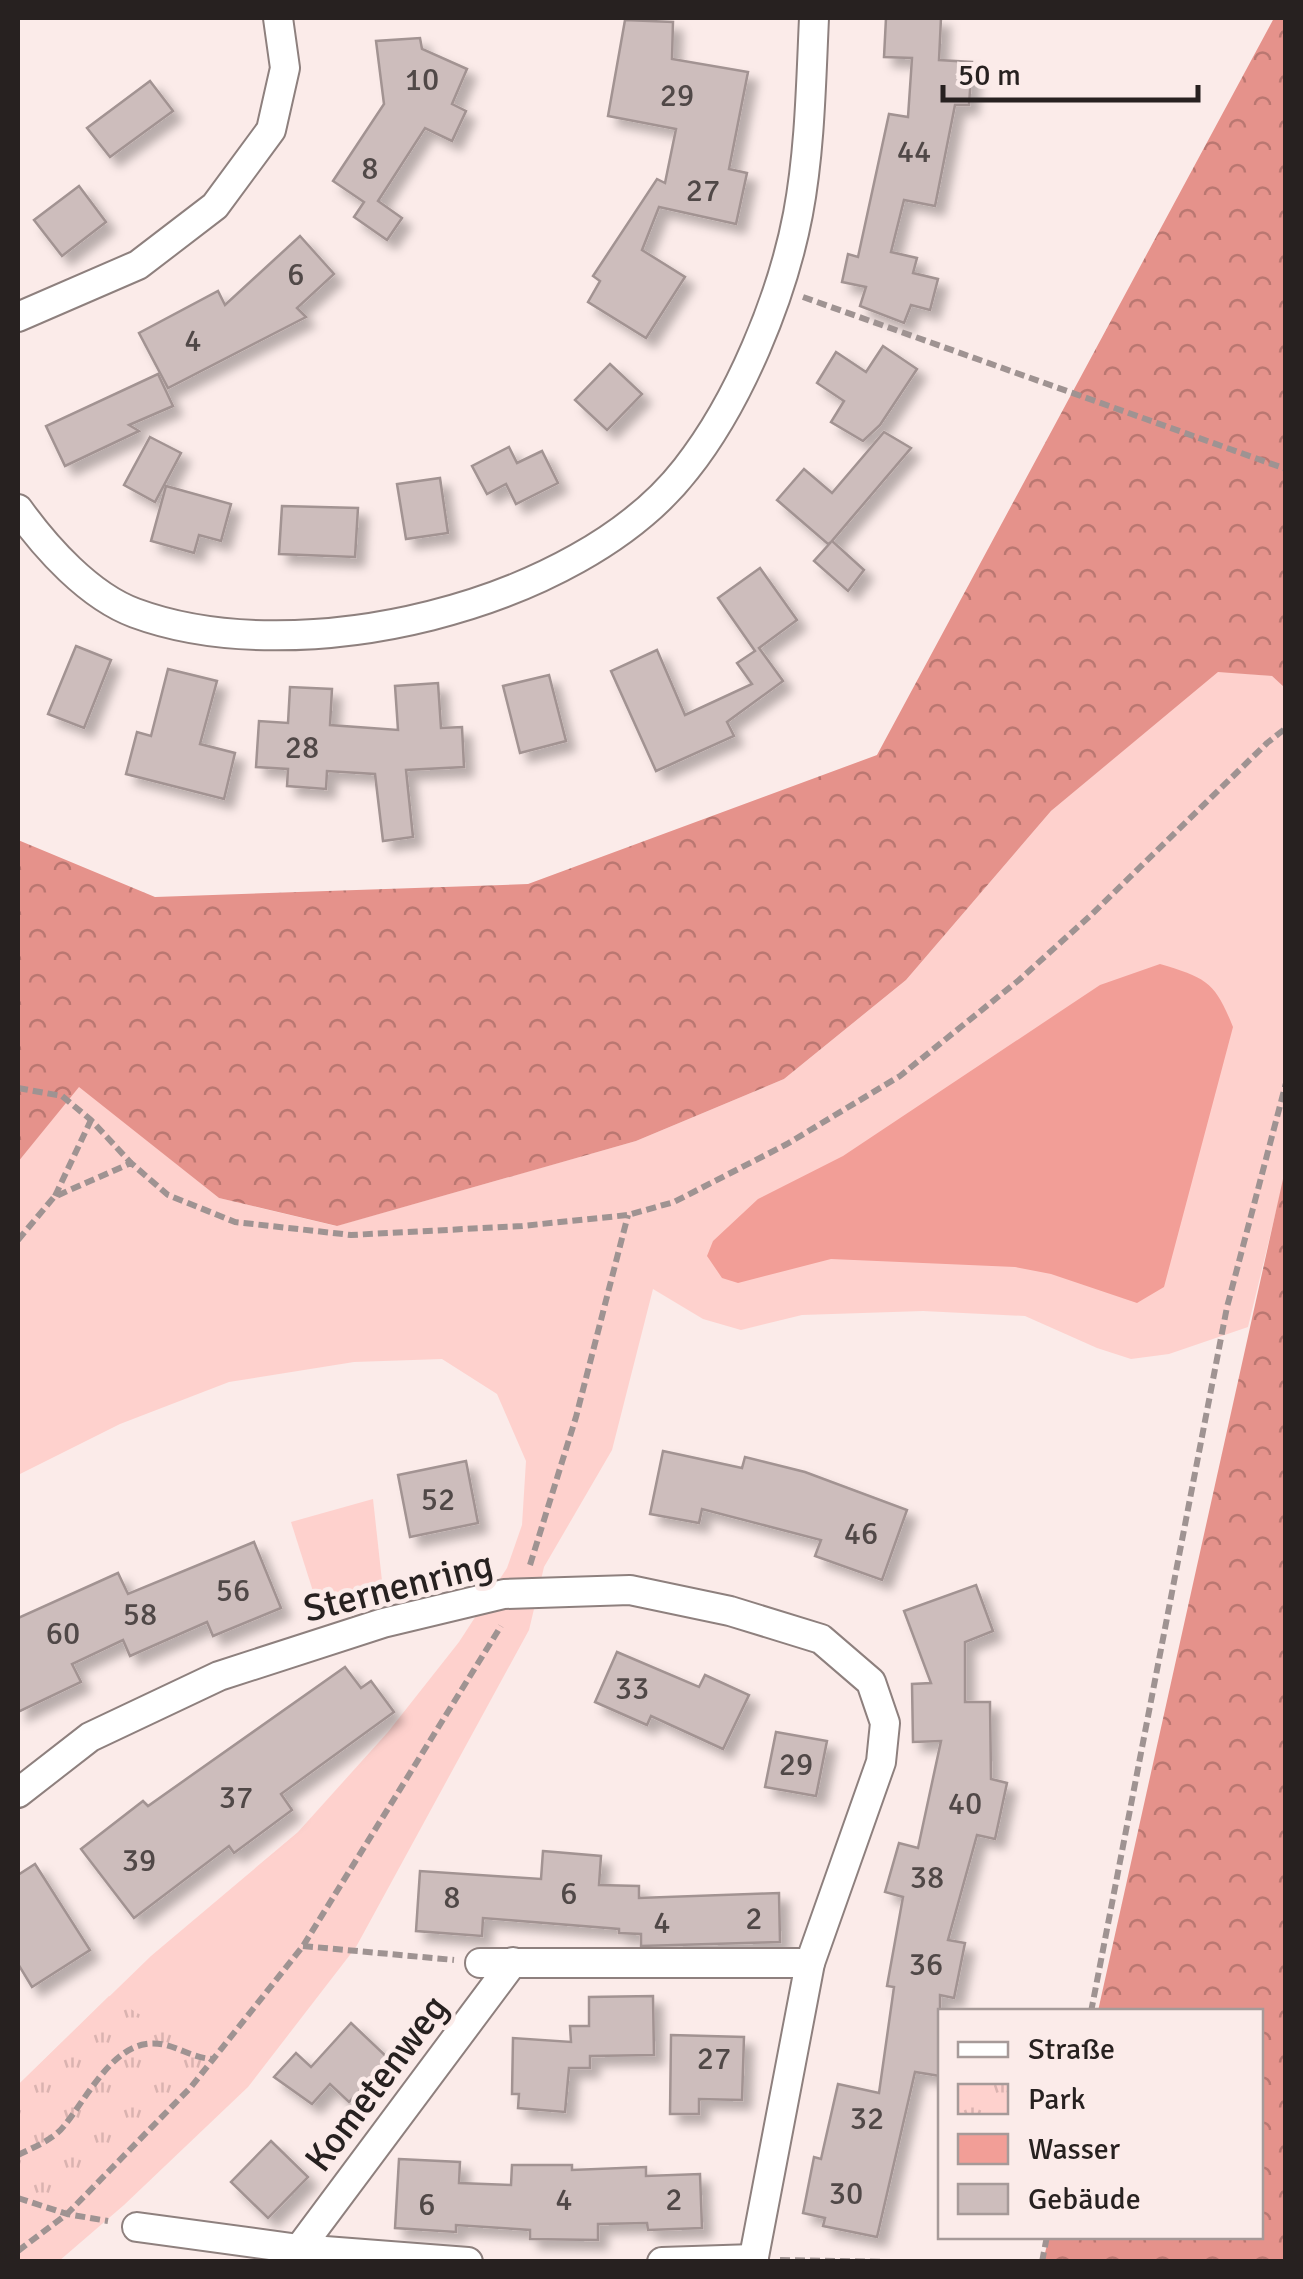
<svg xmlns="http://www.w3.org/2000/svg" width="1303" height="2279" font-family="Signika,sans-serif">
<defs>
<pattern id="forest-crowns" width="20" height="18" patternUnits="userSpaceOnUse" patternTransform="scale(2.5)"><rect width="20" height="18" fill="#e5928b"/><path d="M2 6a3 3 0 1 1 6 0M12 15a3 3 0 1 1 6 0" fill="none" stroke="#ba7771"/></pattern>
<pattern id="park-tufts" width="24" height="20" patternUnits="userSpaceOnUse" patternTransform="scale(2.5)"><rect width="24" height="20" fill="#fed1cd"/><path d="M3 7l-1-3M5 7V3M7 7l1-3M15 17l-1-3M17 17v-4M19 17l1-3" fill="none" stroke="#dab3b0"/></pattern>
<filter id="shadow"><feDropShadow dx="9" dy="9" stdDeviation="5" flood-color="#0004"/></filter>
</defs>
<rect width="100%" height="100%" fill="#fbebe9"/>
<g fill="#fed1cd">
<polygon points="1218,671 1272,676 1285,688 1286,1170 1248,1327 1169,1354 1131,1359 1097,1348 1025,1316 923,1311 802,1315 741,1330 703,1319 653,1289 612,1450 544,1567 529,1630 356,1947 248,2087 124,2205 59,2261 18,2261 18,2085 151,1956 298,1832 388,1732 459,1642 507,1568 522,1525 526,1461 497,1394 442,1359 354,1362 229,1382 120,1424 18,1475 18,1162 79,1086 219,1198 336,1226 636,1141 784,1079 906,980 1051,811"/>
<polygon points="373,1499 383,1590 318,1607 291,1522"/>
</g>
<g fill="url(#forest-crowns)">
<polygon points="1274,18 1286,18 1285,688 1272,676 1218,672 1051,811 906,980 784,1079 636,1141 337,1226 219,1198 79,1087 18,1162 18,840 155,897 528,884 877,755"/>
<polygon points="1285,1170 1285,2261 1043,2261 1049,2237 1260,2236 1260,2012 1098,2011"/>
</g>
<polygon fill="url(#park-tufts)" points="109,1996 214,2059 191,2087 67,2214 18,2198 18,2085"/>
<path fill="#f29e97" d="M1160 964C1207 978 1215 982 1233 1027L1164 1287 1137 1303 1051 1274 1015 1267 831 1259 738 1283 722 1278 707 1256 713 1241 758 1199 843 1156 1100 985Z"/>
<g fill="#cdbdbc" stroke="#a29392" stroke-width="2.5" filter="url(#shadow)">
<polygon points="886,18 941,18 939,60 972,62 969,105 955,105 935,206 904,200 891,252 917,258 913,273 938,279 930,310 911,305 904,323 860,306 866,287 842,282 848,254 858,257 889,114 908,117 912,58 884,57"/>
<polygon points="625,20 673,22 672,59 748,72 729,169 747,173 736,224 659,207 642,250 685,277 646,338 588,302 600,281 593,276 657,179 665,183 676,129 608,116"/>
<polygon points="420,38 422,49 467,69 452,104 466,111 452,141 425,128 378,201 402,218 387,240 354,217 364,202 333,181 384,104 376,41"/>
<polygon points="150,81 173,111 110,157 87,128"/>
<polygon points="79,186 106,222 62,256 34,220"/>
<polygon points="300,236 334,274 297,308 306,317 168,388 139,333 218,291 225,305"/>
<polygon points="883,346 917,369 880,425 863,441 831,422 844,401 817,383 836,352 866,372"/>
<polygon points="610,364 642,394 607,430 575,400"/>
<polygon points="158,374 173,406 129,425 139,431 65,466 46,426"/>
<polygon points="884,432 911,448 832,541 864,570 848,591 814,561 831,542 828,544 777,500 804,469 832,493"/>
<polygon points="150,437 181,453 155,502 124,485"/>
<polygon points="509,447 517,463 542,451 558,483 516,504 506,484 487,494 472,466"/>
<polygon points="440,478 448,533 406,539 397,484"/>
<polygon points="166,486 231,504 221,541 199,535 194,553 151,541"/>
<polygon points="282,506 358,508 355,557 279,554"/>
<polygon points="760,568 797,620 759,648 783,681 727,722 734,736 656,771 611,671 657,650 685,715 752,684 737,663 755,651 718,598"/>
<polygon points="76,646 111,660 84,728 48,714"/>
<polygon points="168,669 217,681 200,744 235,753 224,799 126,774 137,732 151,736"/>
<polygon points="549,675 566,741 520,753 503,686"/>
<polygon points="438,683 441,728 462,727 464,767 406,770 413,837 383,841 375,774 327,771 326,789 287,786 288,769 256,767 259,721 288,723 290,687 332,689 330,725 398,730 395,686"/>
<polygon points="663,1451 742,1468 745,1457 805,1472 907,1510 882,1580 815,1556 821,1540 702,1509 699,1523 650,1514"/>
<polygon points="466,1461 478,1523 410,1537 398,1475"/>
<polygon points="254,1542 281,1608 213,1636 207,1622 130,1656 123,1640 72,1664 81,1682 18,1712 18,1618 118,1573 128,1594"/>
<polygon points="976,1585 993,1631 965,1642 965,1702 990,1702 991,1779 1007,1783 995,1839 977,1835 948,1940 965,1943 954,1998 940,1995 940,2076 915,2072 877,2237 823,2226 825,2218 803,2213 814,2157 821,2159 838,2084 879,2093 894,1987 887,1986 903,1897 885,1892 899,1843 918,1848 941,1741 913,1742 912,1684 931,1683 904,1611"/>
<polygon points="617,1652 699,1687 705,1675 749,1695 723,1749 651,1716 647,1725 595,1702"/>
<polygon points="345,1667 361,1688 371,1681 394,1712 281,1794 292,1810 234,1853 229,1846 134,1918 81,1849 143,1801 148,1806"/>
<polygon points="776,1732 827,1741 816,1796 765,1787"/>
<polygon points="543,1851 601,1856 599,1885 639,1886 639,1898 779,1893 780,1942 641,1946 641,1934 619,1933 619,1929 483,1918 482,1936 416,1931 420,1871 541,1879"/>
<polygon points="35,1864 90,1950 32,1987 18,1964 18,1875"/>
<polygon points="653,1996 654,2055 590,2056 590,2068 569,2068 565,2112 518,2108 519,2094 512,2094 513,2038 571,2042 570,2026 589,2026 589,1997"/>
<polygon points="351,2023 389,2059 349,2102 330,2084 312,2104 274,2077 296,2053 311,2067"/>
<polygon points="671,2035 744,2037 742,2100 699,2099 699,2114 670,2114"/>
<polygon points="271,2141 308,2177 268,2218 231,2182"/>
<polygon points="399,2159 460,2162 459,2183 511,2185 512,2165 572,2165 572,2170 646,2167 646,2176 700,2174 702,2228 648,2230 647,2223 598,2224 598,2240 530,2239 530,2230 456,2225 456,2232 395,2228"/>
</g>
<g fill="none" stroke-linecap="round" stroke-linejoin="round">
<defs>
<g id="street">
<polyline points="18,317 138,265 215,206 271,130 285,68 278,18"/>
<path d="M18 509C46 548 89 596 135 613 297 673 578 608 686 469 739 402 782 298 798 214 810 150 811 83 814 18"/>
<polyline points="18,1793 90,1737 219,1676 383,1623 504,1594 630,1590 730,1611 821,1639 871,1682 885,1723 881,1762 810,1963 753,2262"/>
<polyline points="480,1963 810,1963"/>
<polyline points="137,2227 299,2249 468,2262"/>
<polyline points="299,2249 513,1962"/>
<polyline points="662,2262 754,2259"/>
</g>
</defs>
<use href="#street" stroke="#8e807e" stroke-width="32"/>
<g stroke="#9f9392" stroke-width="6" stroke-dasharray="10 5" stroke-linecap="butt">
<polyline points="803,297 1286,469"/>
<polyline points="18,1088 62,1096 91,1120 131,1163"/>
<polyline points="55,1196 91,1120"/>
<polyline points="18,1240 54,1197 131,1163 168,1195 235,1222 351,1235 522,1226 628,1215 674,1202 787,1144 900,1076 1019,980 1091,915 1267,743 1286,728"/>
<polyline points="530,1565 576,1417 628,1215"/>
<polyline points="303,1946 454,1960"/>
<polyline points="1091,2012 1227,1307 1286,1083"/>
<path d="M18 2155C34 2147 53 2140 64 2126 84 2102 110 2049 146 2044 171 2040 188 2058 213 2059"/>
<polyline points="18,2198 67,2214 108,2221"/>
<polyline points="18,2251 67,2214 191,2087 303,1946 501,1626"/>
<polyline points="780,2260 892,2262"/>
<polyline points="1042,2262 1047,2236"/>
</g>
<use href="#street" stroke="#fff" stroke-width="28"/>
</g>
<g text-anchor="middle" stroke-width="9" stroke-linejoin="round" paint-order="stroke">
<g font-size="32" fill="#504847">
<text x="422" y="90">10</text>
<text x="677" y="106">29</text>
<text x="914" y="162">44</text>
<text x="370" y="179">8</text>
<text x="703" y="201">27</text>
<text x="296" y="285">6</text>
<text x="193" y="351">4</text>
<text x="302" y="758">28</text>
<text x="438" y="1510">52</text>
<text x="861" y="1544">46</text>
<text x="233" y="1601">56</text>
<text x="140" y="1625">58</text>
<text x="63" y="1644">60</text>
<text x="632" y="1699">33</text>
<text x="796" y="1775">29</text>
<text x="236" y="1808">37</text>
<text x="965" y="1814">40</text>
<text x="139" y="1871">39</text>
<text x="927" y="1888">38</text>
<text x="569" y="1904">6</text>
<text x="452" y="1908">8</text>
<text x="754" y="1929">2</text>
<text x="662" y="1933">4</text>
<text x="926" y="1975">36</text>
<text x="714" y="2069">27</text>
<text x="867" y="2129">32</text>
<text x="846" y="2204">30</text>
<text x="564" y="2210">4</text>
<text x="674" y="2210">2</text>
<text x="427" y="2215">6</text>
</g>
<g font-size="38" fill="#272120" stroke="#fbebe9">
<text transform="translate(398 1586) rotate(-14)" y="13">Sternenring</text>
<text transform="translate(376 2083) rotate(-53)" y="13">Kometenweg</text>
</g>
</g>
<rect width="1303" height="2279" fill="none" stroke="#272120" stroke-width="40"/>
<rect x="938" y="2009" width="325" height="230" fill="#fbebe9" stroke="#a69a99" stroke-width="2.5"/>
<rect x="958" y="2042" width="50" height="15" fill="#ffffff" stroke="#a69a99" stroke-width="2.5"/>
<text x="1028" y="2059" font-size="30" fill="#272120">Straße</text>
<rect x="958" y="2084" width="50" height="30" fill="url(#park-tufts)" stroke="#a69a99" stroke-width="2.5"/>
<text x="1028" y="2109" font-size="30" fill="#272120">Park</text>
<rect x="958" y="2134" width="50" height="30" fill="#f29e97" stroke="#a69a99" stroke-width="2.5"/>
<text x="1028" y="2159" font-size="30" fill="#272120">Wasser</text>
<rect x="958" y="2184" width="50" height="30" fill="#cdbdbc" stroke="#a69a99" stroke-width="2.5"/>
<text x="1028" y="2209" font-size="30" fill="#272120">Gebäude</text>
<path d="M943 85v15h255v-15" fill="none" stroke="#272120" stroke-width="5"/>
<text x="958" y="85" font-size="30" fill="#272120" stroke="#fbebe9" stroke-width="8" paint-order="stroke">50 m</text>
</svg>
